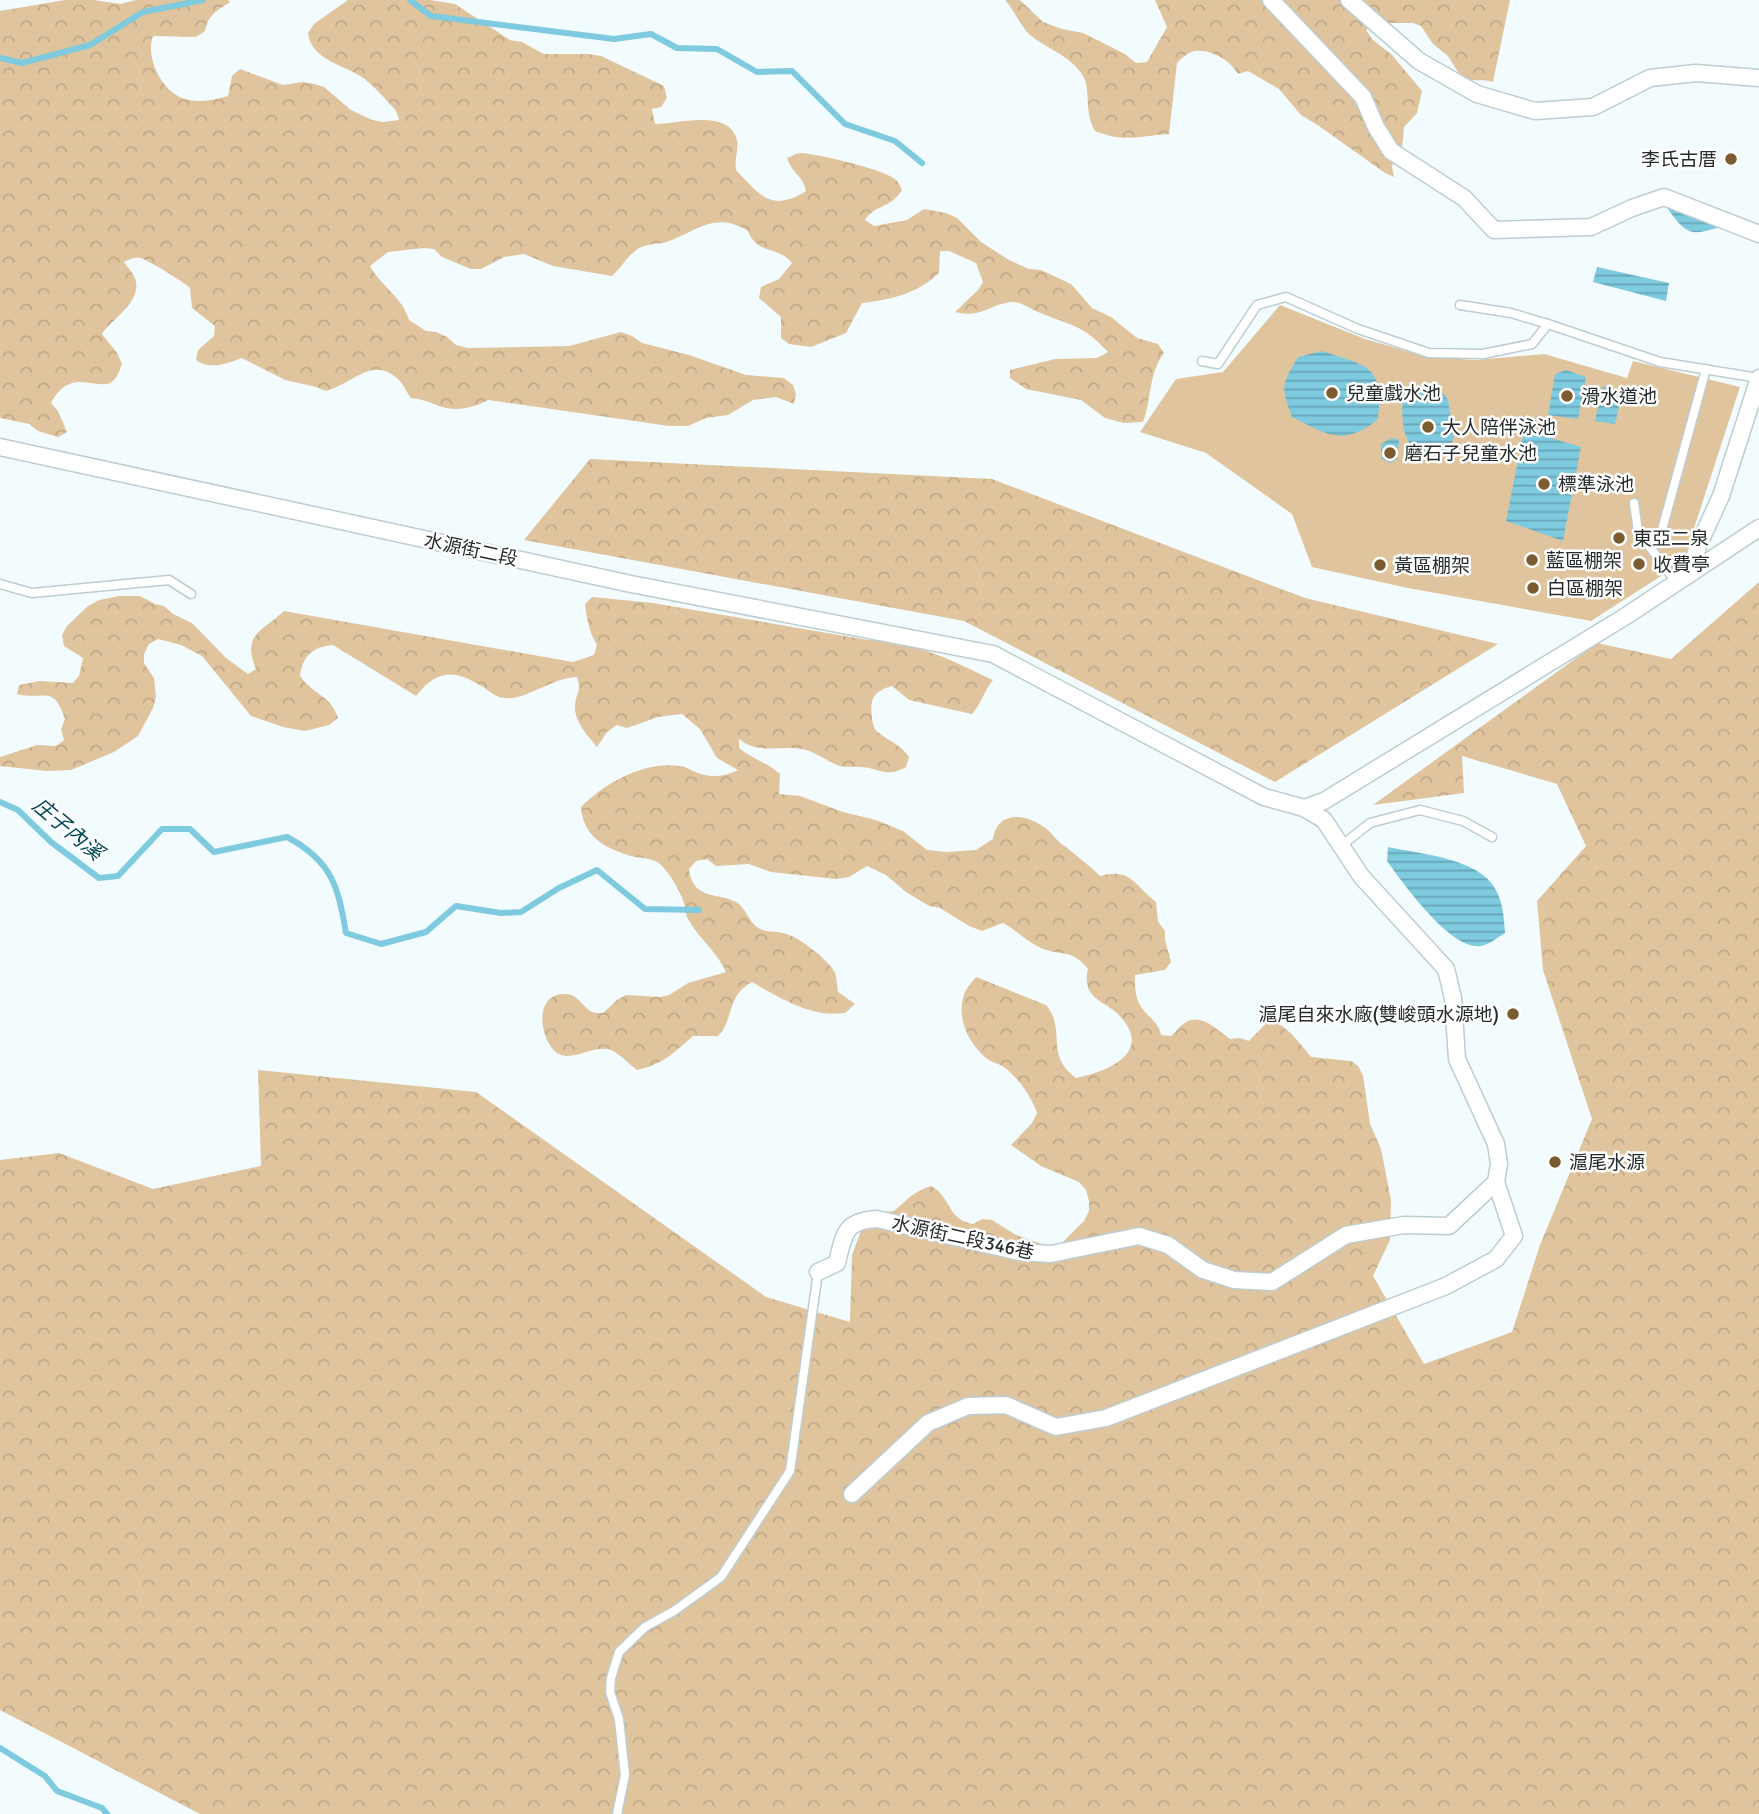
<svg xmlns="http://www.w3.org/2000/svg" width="1759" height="1814" font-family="Signika,'Noto Sans TC',sans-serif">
<defs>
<pattern id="forest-crowns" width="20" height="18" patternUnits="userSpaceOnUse" patternTransform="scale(1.75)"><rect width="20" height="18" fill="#e0c49e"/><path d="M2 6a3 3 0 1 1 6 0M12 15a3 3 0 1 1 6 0" fill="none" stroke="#c0a988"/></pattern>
<pattern id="water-rules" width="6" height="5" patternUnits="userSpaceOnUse" patternTransform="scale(1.75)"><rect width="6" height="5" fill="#7ecadf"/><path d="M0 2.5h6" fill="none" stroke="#67a4b5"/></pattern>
</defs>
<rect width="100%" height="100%" fill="#f2fcfe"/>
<g fill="url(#forest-crowns)">
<path d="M65 0H94L120 4 136 0H228L230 2C216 11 208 15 205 31L196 37 153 36C145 58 162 92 185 99 198 103 215 100 228 96L232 76 240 69 283 85 303 82 314 84 324 87 351 110 372 120 383 122 399 120C397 111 395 109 388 102 380 93 371 83 360 76 341 64 311 59 308 33L314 24 348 0H430L455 4 510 40 522 42 544 54H588L601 56 664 86 667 98 661 107 652 109 655 124C677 124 726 109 736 137 740 147 734 159 736 170 760 195 771 213 806 191 804 177 791 172 787 158 792 156 796 153 802 153 818 154 887 170 896 180 899 183 900 186 902 190 889 210 875 204 865 220L874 226 907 220 924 209 946 213 957 218 981 242 1009 260 1029 269 1041 270 1071 284 1092 308 1111 317 1137 338 1158 344 1164 353C1148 374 1152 399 1143 422L1124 423 1105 418 1081 400 1026 389 1010 378V370L1055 359 1097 358 1108 352C1081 323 1071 326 1038 312 1030 309 1022 302 1013 302 991 303 982 319 955 312L978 290 983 282 976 263 949 251H940L939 273C918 293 891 300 862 303L846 333 811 347 789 344 781 338V317L759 298 761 287 779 279 792 263C777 245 757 255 748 231 714 210 697 232 666 242 655 245 644 243 635 251 626 258 621 268 612 276L553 266 524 254 504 257 481 269H471L442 257 434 249 424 248 388 252 370 266C381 286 403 298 409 320L426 331 436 332 447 337 456 345 468 348 569 346 621 332 632 336 642 343 689 355 746 375 784 378 793 385 796 394 794 404 776 397 753 400 728 415 706 418 688 426H669L488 400C473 408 455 412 439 406 429 402 422 399 411 398 406 392 404 385 399 380 372 355 355 383 326 391L316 387 285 380 242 358C226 364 210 370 196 360L198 350 214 336 215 326 192 308 190 288C184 282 148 260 140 258 134 257 130 259 124 262 128 268 135 275 136 282 140 303 112 319 102 334L117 353 122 364C120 369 118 376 114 380 100 395 72 363 51 403L58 411 67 432 58 437 38 431 29 424 0 418V11Z"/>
<path d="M1005 0H1020L1043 22 1062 29 1083 33 1125 54 1136 63 1147 62 1167 27 1155 0H1510L1493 82C1483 79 1474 81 1463 80L1448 56 1433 44 1421 26 1413 23H1376L1366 30 1372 39 1392 55 1422 91 1417 113 1404 127 1402 149 1395 156 1392 167 1394 177 1385 173 1319 126 1301 115 1279 89 1248 71 1238 74C1231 61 1211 49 1195 51 1188 52 1182 58 1177 63L1169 134C1138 136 1125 143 1095 131 1083 110 1092 90 1082 74 1070 56 1046 48 1030 35 1020 25 1014 10 1005 0Z"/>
<polygon points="590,459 992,479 1305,598 1498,644 1275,782 964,621 524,540"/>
<path d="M1759 582V1814H200L0 1710V1160L59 1153 153 1189 261 1166 258 1070 476 1092 766 1297 850 1322 852 1255 862 1228 872 1213 894 1211C907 1200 914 1191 931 1186 952 1197 946 1219 973 1224L982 1219 992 1220 1016 1235 1051 1247 1062 1243 1084 1221 1089 1211V1201L1086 1190 1079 1182 1041 1166 1011 1145 1032 1123 1037 1113C1031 1096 1019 1079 1005 1068 999 1063 992 1063 986 1058 969 1044 956 1018 964 995 966 988 972 982 976 977L1046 1005C1067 1030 1044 1055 1076 1078 1109 1071 1155 1052 1118 1014 1109 1005 1096 1002 1089 990 1086 983 1086 976 1088 969 1070 946 1059 958 1037 946 1025 940 1016 930 1003 923L982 931 969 926 940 908 929 906 906 892 886 875 867 866 849 877 836 879 771 872 749 864 716 866 707 859 696 861 689 869C693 903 722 891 739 904 747 911 750 924 760 929 768 933 778 931 786 934 799 937 827 959 834 971 837 976 837 986 838 992L855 1004 845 1013C811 1018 780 998 752 982 726 996 735 1018 718 1036H693C675 1052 662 1065 637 1070 629 1064 620 1054 611 1050 594 1044 572 1063 557 1053 538 1038 534 992 566 994 578 994 582 1007 592 1012 596 1013 599 1013 603 1013L617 1000 626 995 660 997 669 995 688 983 726 972C716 950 699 939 688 919 685 914 686 909 684 903 680 891 671 875 662 866 653 857 642 859 631 856 604 848 583 836 581 807 606 782 644 761 680 766 684 766 687 768 691 770 708 778 721 778 738 770L717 758 700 729 682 714 658 717 627 728 617 725 607 732 597 747C588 736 574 721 575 706 576 691 582 694 577 677 553 677 525 701 505 698 498 698 491 693 486 689 457 670 439 667 416 696L333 645C313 647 303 655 300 676 312 694 331 695 338 718L329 725 305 731 283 727 251 716 202 656 181 645 158 639 149 644 144 654V663L154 678 156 697 153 708 138 736 114 752 71 770 47 771 0 766V757L37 745 56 746 64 740 61 729 65 719C53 683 45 701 17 694L19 685 40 681 73 683 79 676 83 658 64 646 62 635 67 626 88 606 99 600 119 596H140L155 604 164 606 173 614 192 623 226 658 248 674 256 669C241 634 263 631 284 611L573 662 594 655 597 645C589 632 587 619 585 604L592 597 653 603 868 640C914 640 952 661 993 680 984 691 981 704 972 714L909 700 892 686C872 692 870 699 872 719 873 725 874 729 879 733 890 742 900 744 909 757L906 767C884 779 880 767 859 767 851 766 845 768 837 765 825 760 816 752 802 749 779 745 759 755 739 739V748C752 759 768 763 780 774L779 794 800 796 843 812 876 820 903 831 927 850 946 852 976 850 993 839C998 807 1032 815 1050 832 1055 837 1059 843 1066 847 1078 857 1089 865 1100 876 1131 867 1135 886 1156 902L1158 922 1165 931V940L1171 962 1165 970 1135 975C1135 984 1135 996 1139 1003 1145 1016 1159 1021 1161 1035L1171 1036C1175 1033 1179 1027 1183 1024 1200 1011 1217 1030 1230 1039L1240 1038 1249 1041 1270 1019C1287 1026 1299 1042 1311 1057L1351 1061 1358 1066 1363 1075 1370 1124 1381 1149 1391 1200 1390 1240 1373 1276 1424 1364 1512 1332 1540 1245 1592 1119 1543 970 1537 901 1586 846 1557 784 1462 756 1464 793 1373 805 1597 643 1671 659Z"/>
</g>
<polygon fill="#e0c49e" points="1280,305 1365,339 1427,357 1476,360 1544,354 1627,378 1633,361 1740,387 1683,562 1591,621 1408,588 1312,567 1292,514 1206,453 1140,432 1176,379 1223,372"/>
<g fill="url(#water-rules)">
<path d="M1666 206 1730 224C1693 235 1689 240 1666 206Z"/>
<polygon points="1597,267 1669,283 1666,301 1593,282"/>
<path d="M1322 351C1367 366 1385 365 1378 419 1344 447 1328 435 1292 417 1281 386 1281 386 1298 357Z"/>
<polygon points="1566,370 1586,377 1578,419 1548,415 1555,374"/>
<path d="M1427 385 1442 392 1448 400 1454 437 1448 451C1405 465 1400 429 1403 395L1414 386Z"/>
<polygon points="1603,386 1622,393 1615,424 1595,421"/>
<polygon points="1524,430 1581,447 1563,541 1506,521"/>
<polygon points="1392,438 1399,440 1397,459 1390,463 1381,458 1381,444"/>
<path d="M1388 847C1420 854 1480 858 1496 890 1503 903 1504 918 1505 933 1498 937 1489 945 1481 946 1451 951 1403 883 1387 861Z"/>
</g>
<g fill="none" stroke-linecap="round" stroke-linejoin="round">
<g stroke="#7ecadf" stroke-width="6">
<polyline points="410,0 431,16 614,39 651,34 677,48 717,49 757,72 792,71 845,124 895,141 922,163"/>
<polyline points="0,58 22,63 90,45 143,12 203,0"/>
<path d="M0 802 18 810 51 842 99 878 118 876 162 829H190L214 852 287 837C332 861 338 886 346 933L381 944 426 932 456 906 501 913 521 912 559 888 597 870 645 909 699 910"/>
<polyline points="0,1748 45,1776 57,1791 102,1808 107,1814"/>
</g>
<defs>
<g id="service">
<polyline points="1460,305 1511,313 1548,324"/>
<polyline points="1202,361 1218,364 1257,305 1286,297 1358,329 1429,353 1483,354 1532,344 1548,324 1660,362 1759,378"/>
<polyline points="1634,503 1638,531 1676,582"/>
<polyline points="1648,544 1660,537 1706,369"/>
<polyline points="0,584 32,593 169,580 191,594"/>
<polyline points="1341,846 1370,823 1420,810 1463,821 1492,837"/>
<polyline points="617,1814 625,1775 619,1719 610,1692 611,1678 619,1652 645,1627 674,1611 721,1577 790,1471 818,1272"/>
</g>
<g id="minor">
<polyline points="1271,0 1363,97 1376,127 1391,151 1464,198 1494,230 1591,227 1632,208 1664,197 1759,234"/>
<polyline points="1349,0 1419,61 1477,94 1535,111 1593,107 1650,78 1696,73 1759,78"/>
<polyline points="0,447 631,584 993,654 1264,797 1304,808 1324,801 1626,616 1688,575 1699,544 1721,496 1759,378"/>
<polyline points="1688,575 1759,528"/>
<path d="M818 1272 837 1263C844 1234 844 1221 877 1219L1019 1252 1051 1254 1139 1236 1168 1245 1203 1270 1234 1280 1272 1282 1346 1235 1404 1225 1449 1226 1496 1182 1499 1164 1496 1144 1457 1059 1453 998 1446 969 1361 876 1324 820 1304 808"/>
<polyline points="852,1494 928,1423 968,1406 1006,1405 1056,1427 1106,1418 1446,1286 1496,1259 1514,1236 1496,1182"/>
</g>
</defs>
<use href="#service" stroke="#bdcdd1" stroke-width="11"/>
<use href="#minor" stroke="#bdcdd1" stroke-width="19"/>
<use href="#service" stroke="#fff" stroke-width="8"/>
<use href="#minor" stroke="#fff" stroke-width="16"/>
</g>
<g fill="#7a5c30" stroke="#fff" stroke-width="2.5">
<circle cx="1731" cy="159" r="7"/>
<circle cx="1332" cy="393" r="7"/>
<circle cx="1567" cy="396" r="7"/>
<circle cx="1428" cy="427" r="7"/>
<circle cx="1390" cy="453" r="7"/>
<circle cx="1544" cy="484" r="7"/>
<circle cx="1619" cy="538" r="7"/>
<circle cx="1532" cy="560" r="7"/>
<circle cx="1639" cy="564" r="7"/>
<circle cx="1380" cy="565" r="7"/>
<circle cx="1533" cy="588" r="7"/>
<circle cx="1513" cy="1014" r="7"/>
<circle cx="1555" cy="1162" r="7"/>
</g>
<g text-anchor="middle" stroke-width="5" stroke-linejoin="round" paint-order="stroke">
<g font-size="19" fill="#262c2e" stroke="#fff" text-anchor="start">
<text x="1717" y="166" text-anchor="end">李氏古厝</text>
<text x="1346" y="400">兒童戲水池</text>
<text x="1581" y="403">滑水道池</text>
<text x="1442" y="434">大人陪伴泳池</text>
<text x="1404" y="460">磨石子兒童水池</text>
<text x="1558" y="491">標準泳池</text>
<text x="1633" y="545">東亞二泉</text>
<text x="1546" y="567">藍區棚架</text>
<text x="1653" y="571">收費亭</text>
<text x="1394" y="572">黃區棚架</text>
<text x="1547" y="595">白區棚架</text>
<text x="1499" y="1021" text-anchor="end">滬尾自來水廠(雙峻頭水源地)</text>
<text x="1569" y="1169">滬尾水源</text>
</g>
<g font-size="19" fill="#262c2e" stroke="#fff">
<text transform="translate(471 549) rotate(12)" y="7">水源街二段</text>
<text transform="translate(963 1237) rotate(12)" y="7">水源街二段346巷</text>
</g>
<g font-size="21" font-style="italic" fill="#004957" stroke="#fff">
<text transform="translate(68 829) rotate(40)" y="7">庄子內溪</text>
</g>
</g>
</svg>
